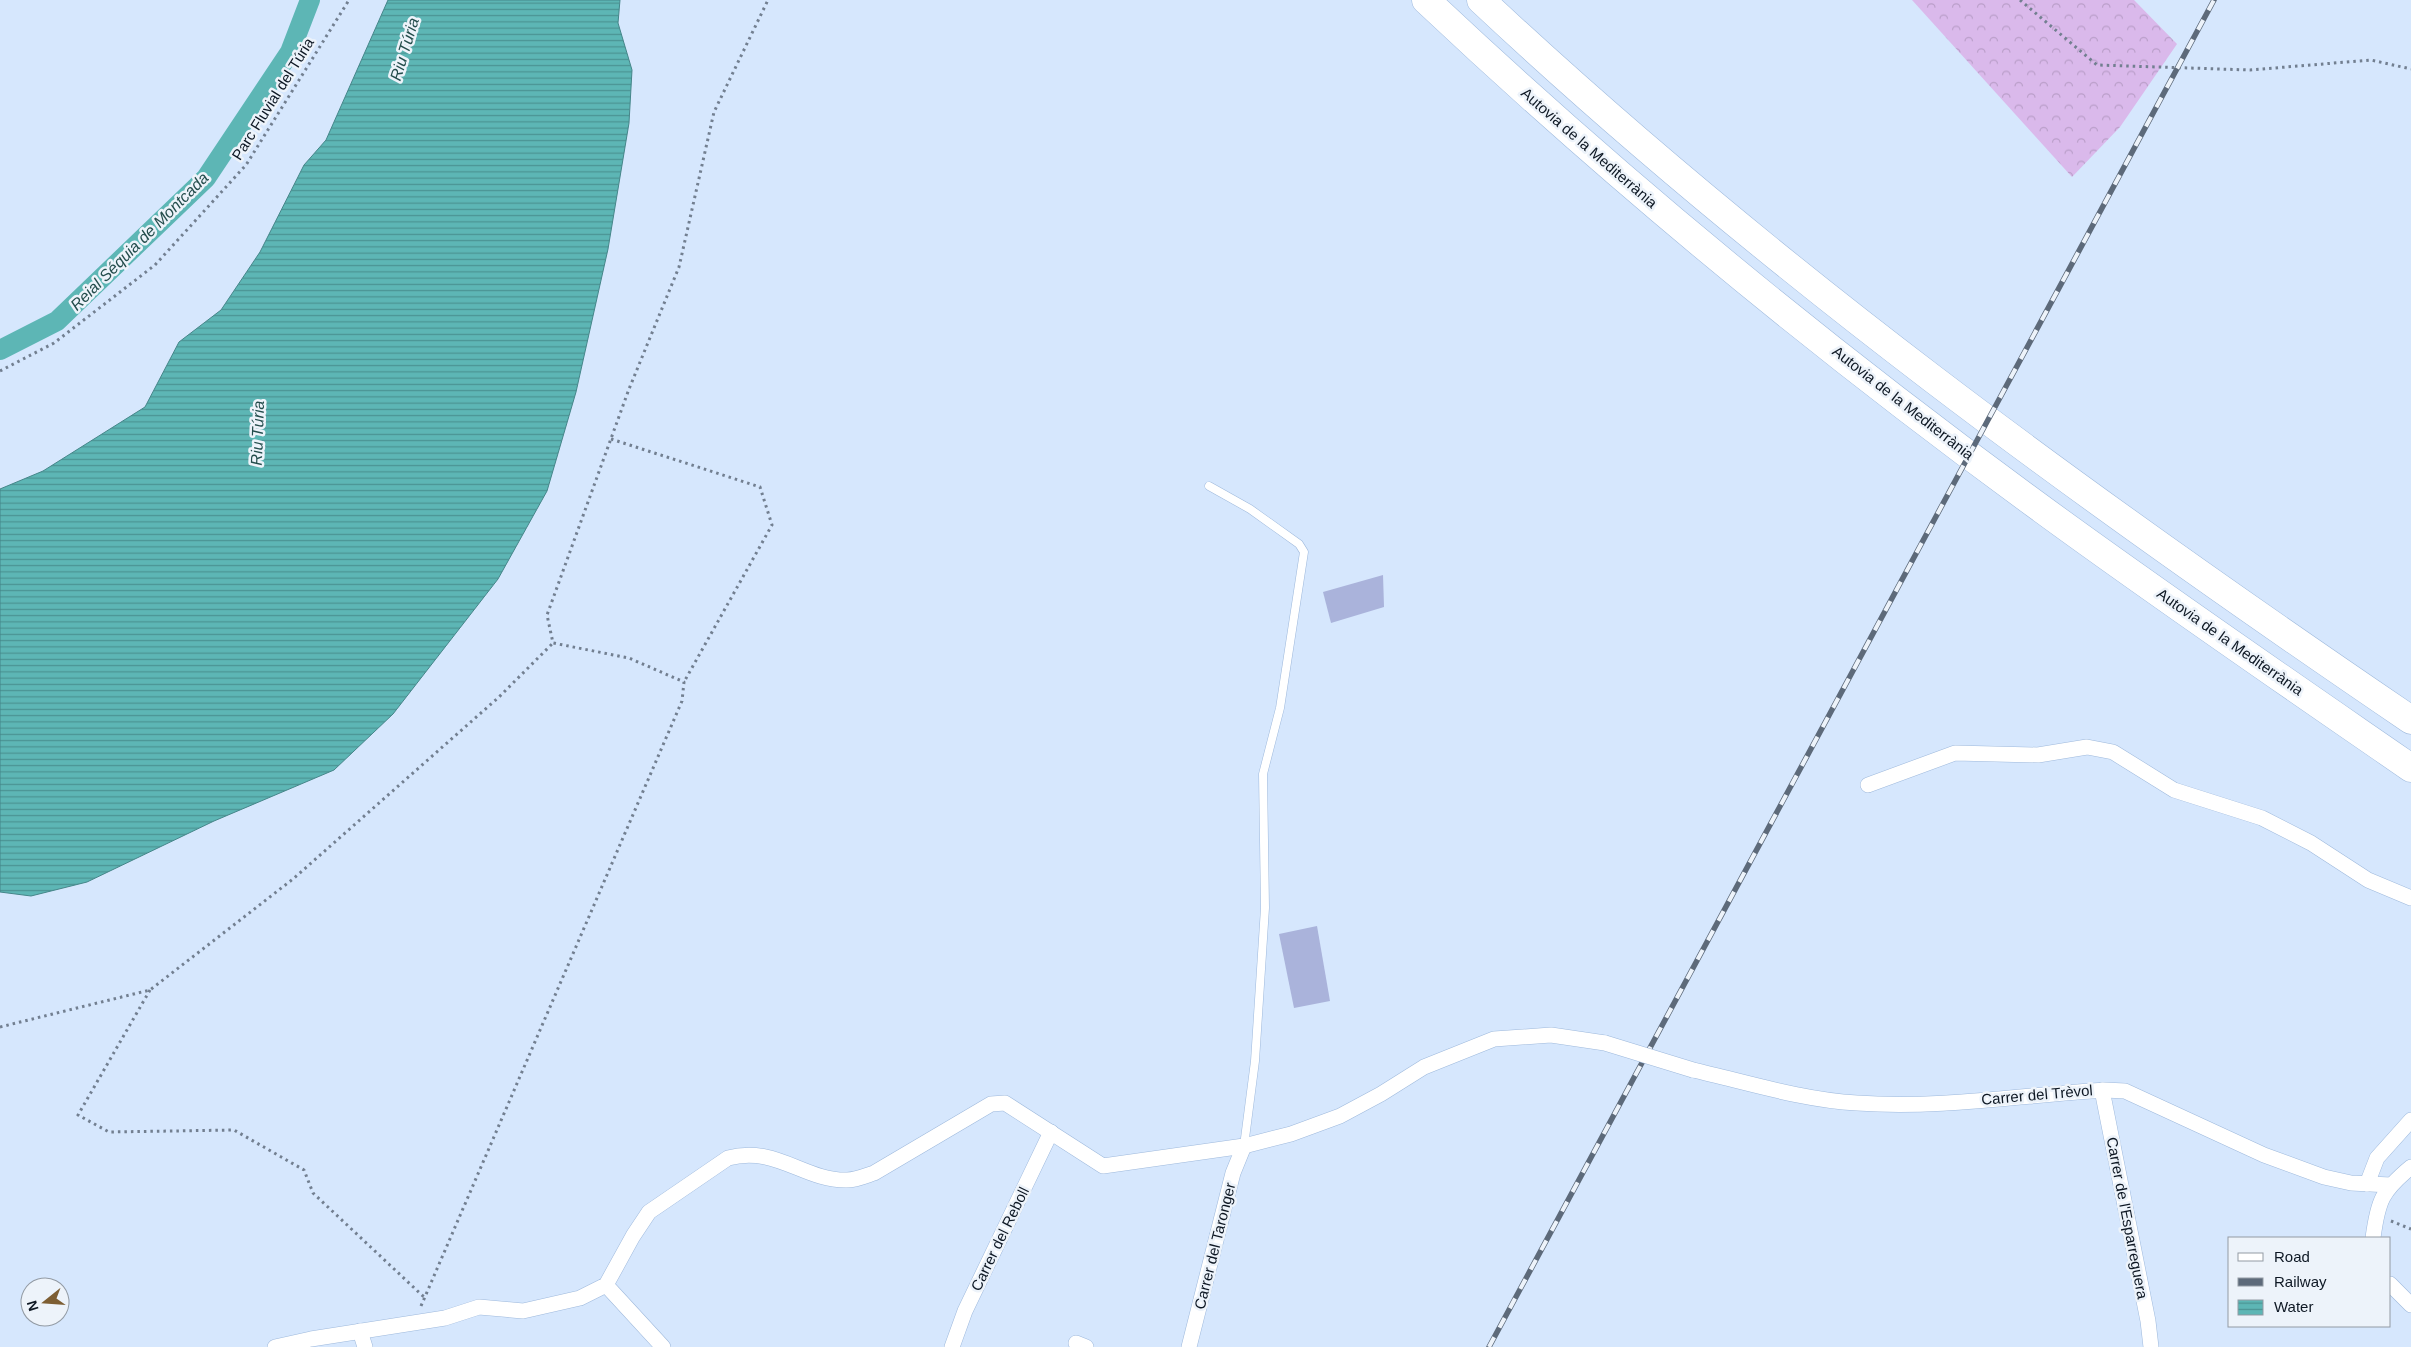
<svg xmlns="http://www.w3.org/2000/svg" width="2411" height="1347" font-family="Arial,sans-serif">
<defs>
<pattern id="forest-crowns" width="20" height="18" patternUnits="userSpaceOnUse" patternTransform="scale(1.25)"><rect width="20" height="18" fill="#dab9eb"/><path d="M2 6a3 3 0 1 1 6 0M12 15a3 3 0 1 1 6 0" fill="none" stroke="#ba9ec9"/></pattern>
<pattern id="water-rules" width="6" height="5" patternUnits="userSpaceOnUse" patternTransform="scale(1.25)"><rect width="6" height="5" fill="#5db6b5"/><path d="M0 2.5h6" fill="none" stroke="#4b9393"/></pattern>
</defs>
<rect width="100%" height="100%" fill="#d6e7fd"/>
<polygon fill="url(#forest-crowns)" points="1912,0 2134,0 2177,44 2120,127 2072,177"/>
<polygon fill="url(#water-rules)" stroke="#458689" points="388,0 620,0 618,23 632,70 629,123 608,249 576,392 547,491 498,579 393,714 334,770 214,821 87,882 31,896 0,892 0,489 43,471 145,407 179,342 221,310 260,252 304,165 326,140"/>
<g fill="none" stroke-linecap="round" stroke-linejoin="round">
<polyline stroke="#5db6b5" stroke-width="20" points="0,350 57,321 206,178 290,52 310,0"/>
</g>
<g fill="#aab3db">
<polygon points="1383,575 1384,607 1331,623 1323,592"/>
<polygon points="1317,926 1330,1001 1294,1008 1279,934"/>
</g>
<g fill="none" stroke-linecap="round" stroke-linejoin="round">
<defs>
<polyline id="lane" points="1209,486 1250,509 1299,544 1304,552 1280,708 1263,774 1265,908 1255,1061 1244,1146"/>
<g id="street">
<polyline points="1868,785 1955,753 2038,755 2087,747 2113,752 2174,790 2262,818 2311,843 2368,880 2411,898"/>
<path d="M1693 1070C1746 1082 1802 1100 1857 1103 1939 1109 2023 1095 2105 1090L2125 1091 2264 1155 2324 1177 2351 1183 2390 1185"/>
<polyline points="2102,1090 2148,1321 2151,1347"/>
<polyline points="2367,1184 2377,1158 2411,1120"/>
<path d="M2373 1238C2378 1200 2382 1191 2411 1167"/>
<polyline points="2390,1284 2411,1305"/>
<polyline points="606,1285 663,1347"/>
<polyline points="360,1331 365,1347"/>
<polyline points="1076,1343 1086,1347"/>
<path d="M275 1347 311 1339 445 1318 479 1307 523 1311 580 1298 606 1285 633 1236 649 1212 728 1158C776 1145 804 1181 847 1180 856 1180 865 1176 874 1173L991 1104 1005 1103 1103 1166 1244 1146 1291 1134 1340 1116 1381 1094 1424 1067 1494 1039 1551 1035 1605 1043"/>
<polyline points="952,1347 965,1311 1051,1132"/>
<polyline points="1189,1347 1233,1173 1244,1146"/>
</g>
<g id="highway">
<path d="M1426 0C1618 181 1823 349 2035 504 2159 595 2285 681 2411 768"/>
<path d="M1481 0C1767 268 2087 500 2411 720"/>
</g>
</defs>
<use href="#lane" stroke="#9eb9dc" stroke-width="9"/>
<use href="#street" stroke="#9eb9dc" stroke-width="16"/>
<use href="#highway" stroke="#9eb9dc" stroke-width="29"/>
<g stroke="#727f90" stroke-width="3" stroke-dasharray="2.5 4" stroke-linecap="butt">
<polyline points="2020,0 2097,65 2250,70 2371,60 2411,69"/>
<polyline points="0,371 54,343 155,265 246,165 349,0"/>
<polyline points="611,439 760,487 772,525 684,682"/>
<polyline points="150,990 78,1115 109,1132 234,1130 304,1170 313,1193 425,1298"/>
<polyline points="0,1027 150,990 293,879 499,697 553,643"/>
<polyline points="2391,1221 2411,1229"/>
<polyline points="421,1306 682,701 684,682 629,658 553,643 547,615 629,389 679,267 714,112 768,0"/>
</g>
<use href="#lane" stroke="#fff" stroke-width="8"/>
<use href="#street" stroke="#fff" stroke-width="15"/>
<use href="#highway" stroke="#fff" stroke-width="28"/>
<defs>
<polyline id="rail" points="1489,1347 2214,0"/>
</defs>
<use href="#rail" stroke="#5d6a7a" stroke-width="5.5"/>
<use href="#rail" stroke="#edf3fa" stroke-width="4" stroke-dasharray="11" stroke-linecap="butt"/>
<defs>
<polyline id="street-bridge" points="1605,1043 1693,1070"/>
</defs>
<use href="#street-bridge" stroke="#9eb9dc" stroke-width="16" stroke-linecap="butt"/>
<use href="#street-bridge" stroke="#fff" stroke-width="15"/>
</g>
<g text-anchor="middle" stroke-width="5" stroke-linejoin="round" paint-order="stroke">
<g font-size="15" fill="#0d1723" stroke="#edf3fa">
<text transform="translate(273 99) rotate(-58)" y="5">Parc Fluvial del Túria</text>
<text transform="translate(1589 148) rotate(41)" y="5">Autovia de la Mediterrània</text>
<text transform="translate(1903 403) rotate(38)" y="5">Autovia de la Mediterrània</text>
<text transform="translate(2230 642) rotate(35)" y="5">Autovia de la Mediterrània</text>
<text transform="translate(2037 1095) rotate(-5)" y="5">Carrer del Trèvol</text>
<text transform="translate(2127 1218) rotate(79)" y="5">Carrer de l'Esparreguera</text>
<text transform="translate(1000 1239) rotate(-64)" y="5">Carrer del Reboll</text>
<text transform="translate(1215 1246) rotate(-76)" y="5">Carrer del Taronger</text>
</g>
<g font-size="16" font-style="italic" fill="#244d4c" stroke="#edf3fa">
<text transform="translate(404 49) rotate(-73)" y="6">Riu Túria</text>
<text transform="translate(139 241) rotate(-45)" y="6">Reial Séquia de Montcada</text>
<text transform="translate(257 433) rotate(-88)" y="6">Riu Túria</text>
</g>
</g>
<rect x="2228" y="1237" width="162" height="90" fill="#edf3fa" stroke="#939ba4"/>
<rect x="2238" y="1253" width="25" height="8" fill="#ffffff" stroke="#939ba4"/>
<text x="2274" y="1262" font-size="15" fill="#0d1723">Road</text>
<rect x="2238" y="1278" width="25" height="8" fill="#5d6a7a" stroke="#939ba4"/>
<text x="2274" y="1287" font-size="15" fill="#0d1723">Railway</text>
<rect x="2238" y="1300" width="25" height="15" fill="url(#water-rules)" stroke="#939ba4"/>
<text x="2274" y="1312" font-size="15" fill="#0d1723">Water</text>
<g transform="translate(45 1302) rotate(253)"><circle r="24" fill="#edf3fa" stroke="#939ba4"/>
<path d="M0-4L9 19L0 12L-9 19Z" fill="#7d5e33"/>
<text y="-8" font-size="14" font-weight="bold" text-anchor="middle" fill="#0d1723">N</text>
</g>
</svg>
